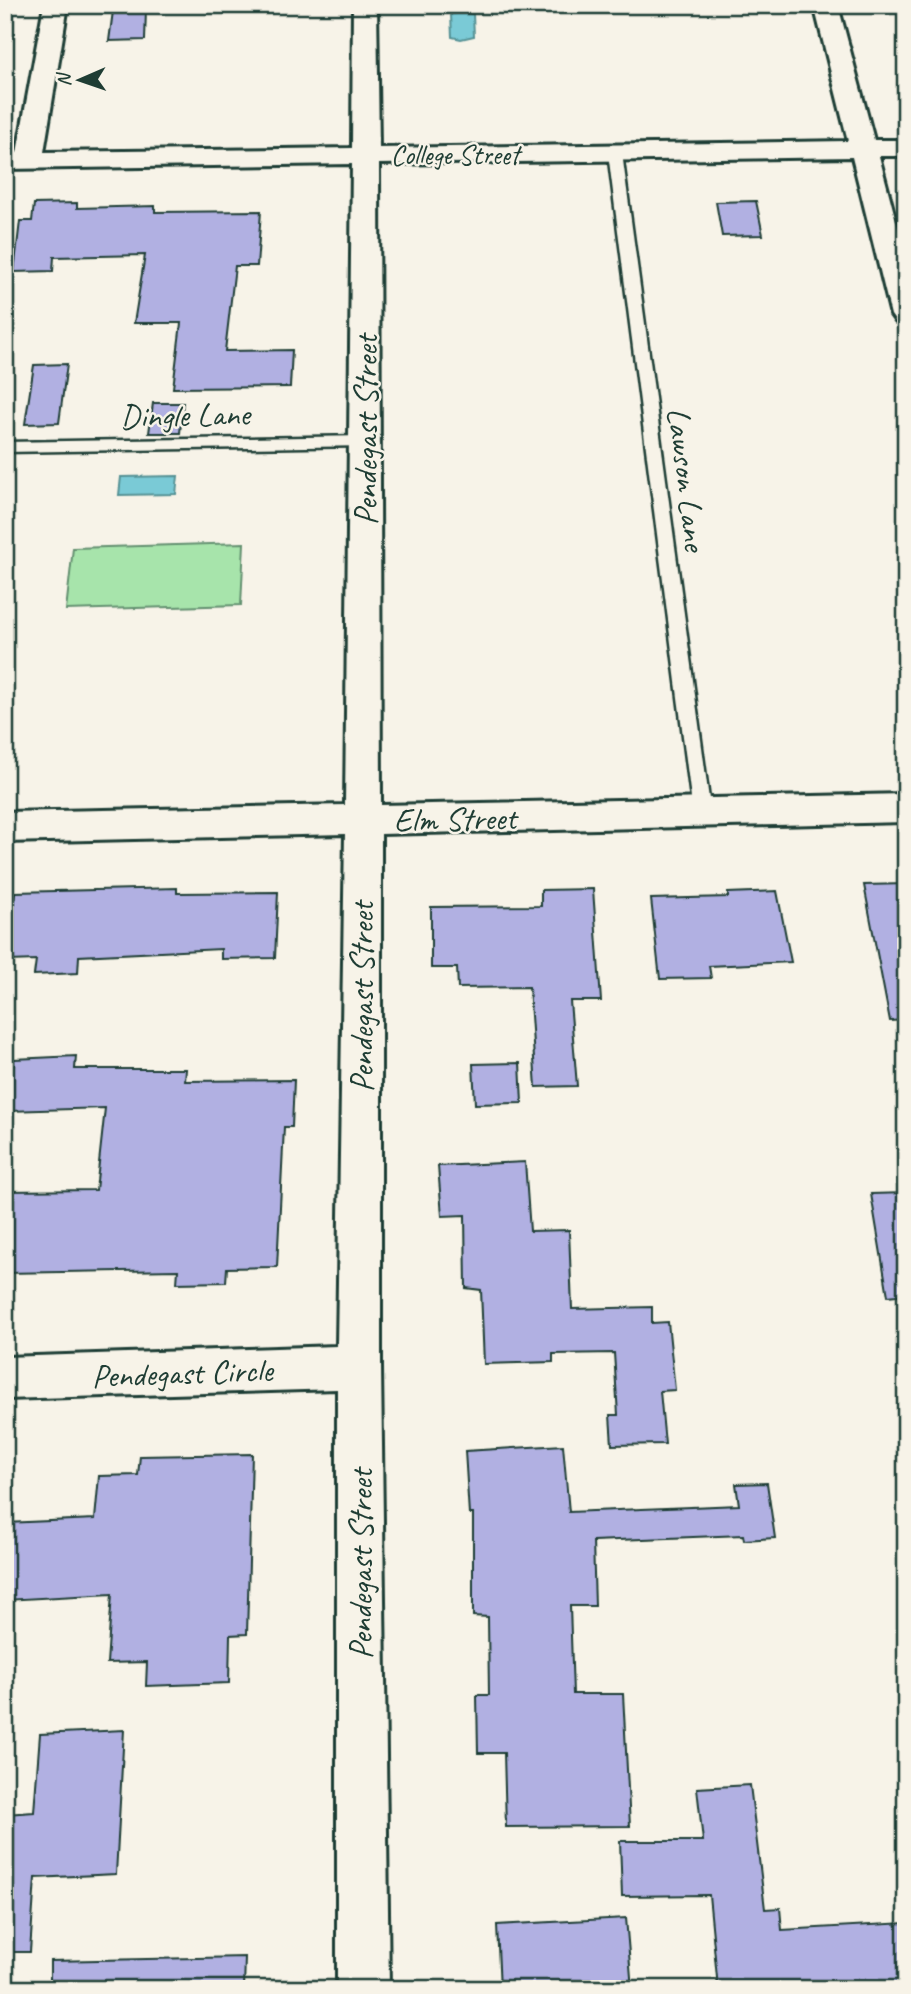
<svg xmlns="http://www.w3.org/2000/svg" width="911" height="1994" font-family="Caveat,sans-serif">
<rect width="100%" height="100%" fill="#f7f3e8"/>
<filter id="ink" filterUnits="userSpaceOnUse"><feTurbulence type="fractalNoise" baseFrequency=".0143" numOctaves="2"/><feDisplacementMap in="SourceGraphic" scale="14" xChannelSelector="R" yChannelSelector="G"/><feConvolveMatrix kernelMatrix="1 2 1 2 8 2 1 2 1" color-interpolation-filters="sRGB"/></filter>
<g filter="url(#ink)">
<polygon fill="#a7e4ab" stroke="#639070" stroke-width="2" points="244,543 241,605 66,610 73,548"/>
<g fill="#7acad6" stroke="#569295" stroke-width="2">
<polygon points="464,12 473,14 474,36 461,39 452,37 451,14"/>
<polygon points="178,476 176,494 119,495 121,477"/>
</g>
<g fill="#b1b0e2" stroke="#1f3d34" stroke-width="2">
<polygon points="146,10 145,40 109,41 113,11"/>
<polygon points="756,201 763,235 722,236 716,202"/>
<polygon points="77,203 77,208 155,206 155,212 261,211 257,266 235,266 225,351 292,350 290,387 173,388 181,323 134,323 145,255 54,257 53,271 14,272 20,221 32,221 34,204"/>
<polygon points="67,364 59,423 25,424 34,365"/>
<polygon points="153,403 183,403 180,433 149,433"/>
<polygon points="906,884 906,1020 890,1021 864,885"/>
<polygon points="177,888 177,893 278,892 275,958 221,959 221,949 79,956 78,973 34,975 36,960 9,961 15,892"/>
<polygon points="593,889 601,1001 570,1001 577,1086 536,1087 529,987 458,988 457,968 431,968 431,907 541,906 541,890"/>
<polygon points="777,891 791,962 709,966 711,978 660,979 651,899 728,897 728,893"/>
<polygon points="76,1056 75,1069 186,1069 185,1081 294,1080 292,1127 284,1127 277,1267 227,1268 226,1282 177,1283 178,1270 5,1273 5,1191 96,1190 105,1108 8,1111 14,1059"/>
<polygon points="520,1063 522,1103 475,1104 473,1064"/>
<polygon points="525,1162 530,1231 569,1230 572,1309 652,1307 652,1323 668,1322 675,1390 660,1391 665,1444 612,1445 610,1415 618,1415 614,1353 553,1354 553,1362 484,1364 481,1290 466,1288 465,1215 442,1216 438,1166"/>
<polygon points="906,1193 906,1294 888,1296 871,1194"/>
<polygon points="563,1445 569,1512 739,1505 736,1484 767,1483 775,1538 744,1540 743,1535 593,1541 595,1606 570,1606 573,1694 623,1694 630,1826 506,1827 504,1753 478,1753 477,1695 489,1695 488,1617 473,1616 473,1514 469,1514 465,1451"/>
<polygon points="252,1454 247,1634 230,1635 229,1683 146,1686 147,1662 107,1663 112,1594 5,1600 5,1523 95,1519 99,1476 138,1475 140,1456"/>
<polygon points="124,1730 116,1874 35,1878 30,1952 5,1952 5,1814 34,1812 40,1734"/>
<polygon points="750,1785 765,1909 780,1908 782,1930 906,1923 906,1989 794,1989 793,1984 718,1988 709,1895 622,1896 620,1841 703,1841 697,1788"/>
<polygon points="626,1918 632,1989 500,1989 497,1925"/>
<polygon points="245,1957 244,1989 50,1989 50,1961"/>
</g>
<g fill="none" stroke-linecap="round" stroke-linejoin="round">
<defs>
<g id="service">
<polygon points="615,149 622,153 711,814 702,821 693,814 608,153"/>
<polygon points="366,436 374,441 366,446 5,452 5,442"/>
</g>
<polygon id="minor" points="44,5 68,5 44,152 352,148 353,5 377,5 379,148 848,141 814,5 838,5 874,140 906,140 906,156 879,156 906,259 906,324 896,322 891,315 852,157 379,164 381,805 906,794 906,822 381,834 381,1367 389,1989 337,1989 337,1389 5,1399 5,1357 337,1346 345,834 5,842 5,812 345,805 352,164 5,169 5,153 17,153"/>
</defs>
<use href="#service" stroke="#1f3d34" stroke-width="5"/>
<use href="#minor" stroke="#1f3d34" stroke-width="6"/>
<use href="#service" fill="#f7f3e8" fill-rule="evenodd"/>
<use href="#minor" fill="#f7f3e8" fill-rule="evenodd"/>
</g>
</g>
<g text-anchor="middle" stroke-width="5" stroke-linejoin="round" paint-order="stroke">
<g font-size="28" fill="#1f3d34" stroke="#f7f3e8">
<text x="455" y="164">College Street</text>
</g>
<g font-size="33" fill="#1f3d34" stroke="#f7f3e8">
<text transform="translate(185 414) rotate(-1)" y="12">Dingle Lane</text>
<text transform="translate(365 430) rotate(-90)" y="12">Pendegast Street</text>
<text transform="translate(688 479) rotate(83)" y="12">Lawson Lane</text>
<text transform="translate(455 818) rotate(-1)" y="12">Elm Street</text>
<text transform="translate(361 997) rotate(-90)" y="12">Pendegast Street</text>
<text transform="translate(182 1372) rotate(-2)" y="12">Pendegast Circle</text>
<text transform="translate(360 1564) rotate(-90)" y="12">Pendegast Street</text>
</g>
</g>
<rect width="911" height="1994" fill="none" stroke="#f7f3e8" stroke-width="28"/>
<rect x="14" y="14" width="883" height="1966" fill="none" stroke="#1f3d34" stroke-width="2.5" filter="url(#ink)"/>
<g transform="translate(80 80) rotate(268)" stroke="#f7f3e8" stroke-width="5" paint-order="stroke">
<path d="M0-5L12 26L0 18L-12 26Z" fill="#1f3d34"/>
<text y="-10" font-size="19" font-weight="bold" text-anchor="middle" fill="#1f3d34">N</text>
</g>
</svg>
